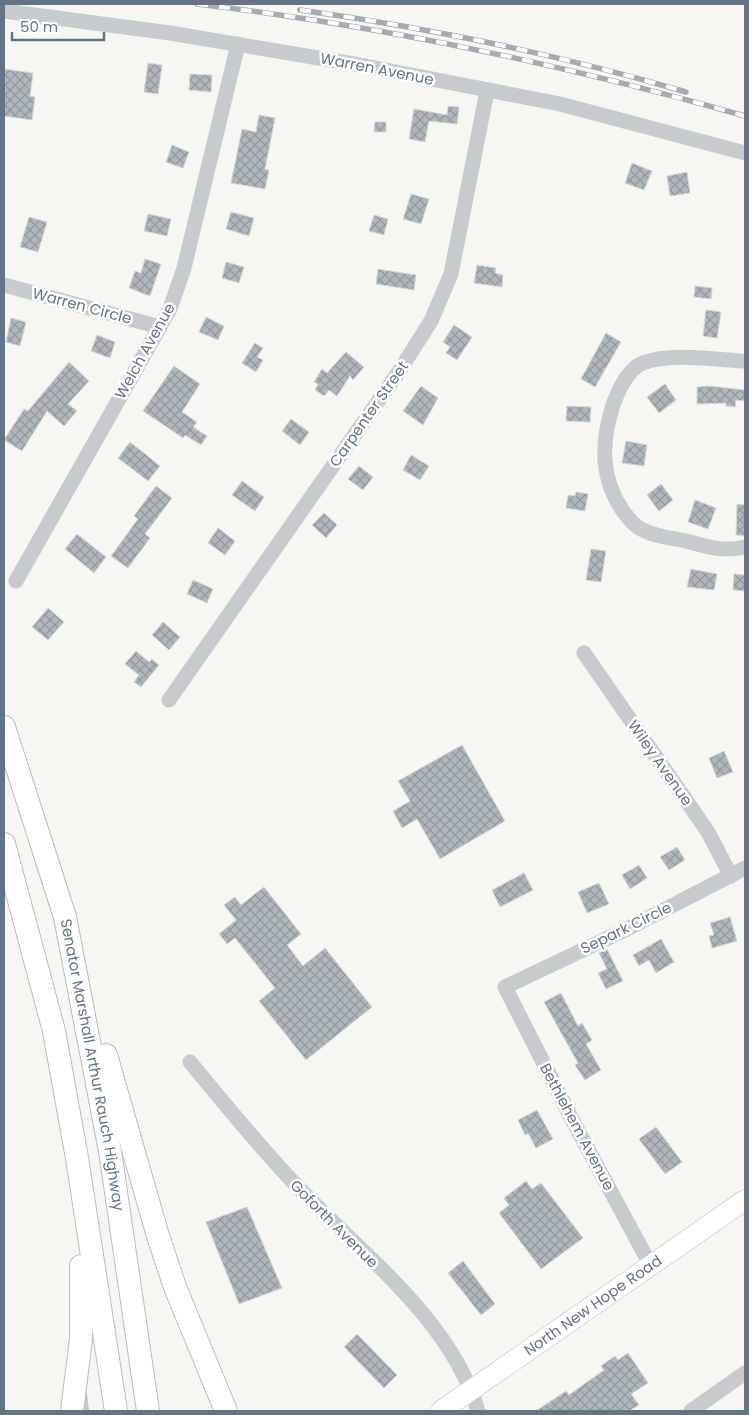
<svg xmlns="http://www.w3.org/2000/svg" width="749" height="1415" font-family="Poppins,sans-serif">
<defs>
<pattern id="building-cross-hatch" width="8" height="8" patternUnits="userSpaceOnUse" patternTransform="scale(1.25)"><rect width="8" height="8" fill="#afb7bd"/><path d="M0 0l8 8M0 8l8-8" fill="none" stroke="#92999f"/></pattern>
</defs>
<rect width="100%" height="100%" fill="#f6f6f2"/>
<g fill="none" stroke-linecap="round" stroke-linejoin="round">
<polyline stroke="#c0cbd0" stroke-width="4" points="85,1393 87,1411"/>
</g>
<g fill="url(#building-cross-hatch)" stroke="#d7d7d4">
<polygon points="148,63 162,65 158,94 144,92"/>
<polygon points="4,69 33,73 30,96 35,97 32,120 4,116"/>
<polygon points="190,74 212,75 211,92 189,90"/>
<polygon points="448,106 459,107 457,124 429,121 425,142 409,139 414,109 447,115"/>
<polygon points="259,115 275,118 265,169 269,170 265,189 231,183 242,129 256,132"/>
<polygon points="375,122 386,122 386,132 374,132"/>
<polygon points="172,145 189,152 183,168 166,162"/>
<polygon points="632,163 652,171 644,190 625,183"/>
<polygon points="687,172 690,193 670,196 667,176"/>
<polygon points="411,194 429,199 421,224 403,219"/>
<polygon points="231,212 254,218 249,236 226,229"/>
<polygon points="148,214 171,219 167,236 144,231"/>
<polygon points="374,215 388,219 384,235 369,231"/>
<polygon points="29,217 47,222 38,252 20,247"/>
<polygon points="145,259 161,264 150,296 129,288 135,271 141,273"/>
<polygon points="226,262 244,267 239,283 222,278"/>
<polygon points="477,265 496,268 495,273 503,275 502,287 474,283"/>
<polygon points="378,269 416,275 414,290 376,284"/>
<polygon points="695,286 712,288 711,299 694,297"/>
<polygon points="706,310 721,312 717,338 703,336"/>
<polygon points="206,317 224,326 218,340 199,332"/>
<polygon points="11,318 26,322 20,346 6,342"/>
<polygon points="454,325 472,337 457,360 446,353 450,347 443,342"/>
<polygon points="606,333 621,342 595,387 581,379"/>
<polygon points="97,335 115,342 110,358 91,351"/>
<polygon points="255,343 263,348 257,357 263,360 256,372 242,363"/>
<polygon points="346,352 364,367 353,380 350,376 337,396 329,390 324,396 315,390 318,384 314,382 322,369 327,373"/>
<polygon points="69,362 89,381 68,404 77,411 64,426 47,411 22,451 4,440 24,409 28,411"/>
<polygon points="174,366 200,384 182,412 197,422 193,427 207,436 201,445 185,435 183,438 143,411"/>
<polygon points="665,384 676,400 659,413 647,397"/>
<polygon points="421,386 438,398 423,425 403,411"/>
<polygon points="709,386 745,390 745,401 736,400 735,407 726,406 726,403 697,404 697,387"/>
<polygon points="567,406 591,407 590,422 566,421"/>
<polygon points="291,419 309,432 300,445 282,431"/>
<polygon points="626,441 647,445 644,466 622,463"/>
<polygon points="130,442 160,466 148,481 118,458"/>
<polygon points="411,455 429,466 420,480 403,470"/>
<polygon points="359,466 373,477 363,490 348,479"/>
<polygon points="242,481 264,497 255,511 232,495"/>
<polygon points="661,484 673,500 659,511 647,495"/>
<polygon points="156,486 172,498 145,534 150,538 128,568 111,556 138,519 134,516"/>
<polygon points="576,492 588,494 585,511 566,508 568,495 575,496"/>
<polygon points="695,500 716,508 708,529 688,522"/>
<polygon points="737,504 745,505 745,536 736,535"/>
<polygon points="324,513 337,525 326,538 312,525"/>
<polygon points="218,528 235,541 225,555 208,543"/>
<polygon points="77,534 106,557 94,573 65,549"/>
<polygon points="591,549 606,551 601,582 586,580"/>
<polygon points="691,569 717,574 714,590 687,587"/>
<polygon points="734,574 745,575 745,591 733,590"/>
<polygon points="193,580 213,589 207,603 187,594"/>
<polygon points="48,608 64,622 48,640 32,627"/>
<polygon points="163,622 180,637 169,650 152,635"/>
<polygon points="136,651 149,662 152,659 159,665 141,687 134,682 139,675 125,664"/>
<polygon points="462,745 505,821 440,859 417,819 402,828 393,811 410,801 398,781"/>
<polygon points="724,751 733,772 717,778 709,758"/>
<polygon points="677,847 685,860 669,870 660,857"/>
<polygon points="639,865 647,878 630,889 622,875"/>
<polygon points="524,873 533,890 500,907 492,890"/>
<polygon points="599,883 609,904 587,913 578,892"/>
<polygon points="264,887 301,934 287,945 303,966 325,948 372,1007 306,1060 259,1001 275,988 235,938 227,944 219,934 236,920 224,905 235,897 241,905"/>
<polygon points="730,917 737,941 712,948 709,936 714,935 710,923"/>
<polygon points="661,939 674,962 656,973 649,960 639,966 633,955"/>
<polygon points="607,949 623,981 606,989 598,973 607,969 599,953"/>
<polygon points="561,993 578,1026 582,1023 592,1040 586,1044 601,1070 585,1080 575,1065 578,1063 544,1002"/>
<polygon points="537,1110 553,1139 536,1148 528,1133 525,1135 518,1120"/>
<polygon points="656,1127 682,1162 665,1174 639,1139"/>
<polygon points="526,1181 532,1189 541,1183 583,1238 541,1269 499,1213 509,1205 504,1198"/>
<polygon points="247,1207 282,1288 239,1304 206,1222"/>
<polygon points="463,1261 495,1304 481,1315 448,1273"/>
<polygon points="357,1334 397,1375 384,1388 344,1347"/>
<polygon points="628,1353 648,1383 631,1394 639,1405 629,1411 536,1411 566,1391 569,1395 604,1370 601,1366 615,1356 618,1360"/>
</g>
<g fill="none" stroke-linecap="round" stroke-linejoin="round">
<defs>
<g id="major">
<path id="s1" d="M441 1411 745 1200"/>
</g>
<g id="highway">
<path id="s2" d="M4 727 65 917 110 1151 148 1411"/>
<polyline points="4,844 54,1031 77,1158 116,1411"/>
<polyline points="106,1055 158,1236 175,1287 226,1411"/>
<polyline points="72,1411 81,1339 81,1266"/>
</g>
</defs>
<use href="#major" stroke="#b8bcc0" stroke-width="21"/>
<use href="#highway" stroke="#b9bcbf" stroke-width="24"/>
<g stroke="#c8cbce" stroke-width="15">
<polyline points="4,11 170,33 360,65 560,104 745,153"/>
<polyline points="4,285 160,327"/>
<path d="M745 361C716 360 669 352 643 363 628 369 618 391 613 405 601 442 600 478 623 511 629 519 635 527 645 531 657 537 673 538 686 541 709 547 721 552 745 547"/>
<polyline points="16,581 170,309 184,268 238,44"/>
<polyline points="584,653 708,832 731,876"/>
<polyline points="169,700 398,373 431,321 451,274 487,91"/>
<path d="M190 1062C224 1103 257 1144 294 1183 358 1251 451 1318 478 1411"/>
<polyline points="651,1266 575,1125 505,987 627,929 745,868"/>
<polyline points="691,1411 745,1373"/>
</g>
<use href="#major" stroke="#fff" stroke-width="20"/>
<use href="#highway" stroke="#fff" stroke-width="22"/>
<defs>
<g id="rail">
<path d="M197 4C383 26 565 65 745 116"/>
<path d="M300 10C430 28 560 55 686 92"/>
</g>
</defs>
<use href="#rail" stroke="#a5abb1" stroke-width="5.5"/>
<use href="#rail" stroke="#fff" stroke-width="4" stroke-dasharray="11" stroke-linecap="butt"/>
</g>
<g text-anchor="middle" stroke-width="5" stroke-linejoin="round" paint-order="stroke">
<g font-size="15" fill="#627486" stroke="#fff">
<text transform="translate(377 69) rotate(11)" y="5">Warren Avenue</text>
<text transform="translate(82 306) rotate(15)" y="5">Warren Circle</text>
<text transform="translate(145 351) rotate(-61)" y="5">Welch Avenue</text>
<text transform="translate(369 414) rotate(-55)" y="5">Carpenter Street</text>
<text transform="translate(660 763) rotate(55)" y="5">Wiley Avenue</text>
<text transform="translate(626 928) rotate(-26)" y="5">Separk Circle</text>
<text dy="5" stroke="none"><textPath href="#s2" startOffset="350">Senator Marshall Arthur Rauch Highway</textPath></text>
<text transform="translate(577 1127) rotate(62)" y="5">Bethlehem Avenue</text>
<text transform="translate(334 1224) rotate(45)" y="5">Goforth Avenue</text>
<text dy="5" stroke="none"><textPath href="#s1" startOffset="185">North New Hope Road</textPath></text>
</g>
</g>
<rect width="749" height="1415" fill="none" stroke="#627486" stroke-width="10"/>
<path d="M12 32v8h92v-8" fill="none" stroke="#627486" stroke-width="2.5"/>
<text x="20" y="32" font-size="15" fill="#627486" stroke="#ffffff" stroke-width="4" paint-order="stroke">50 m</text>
</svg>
